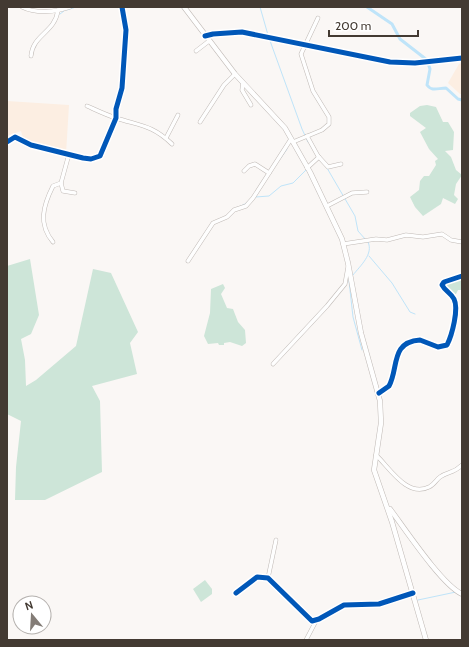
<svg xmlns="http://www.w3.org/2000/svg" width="469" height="647" font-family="Cabin,sans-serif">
<rect width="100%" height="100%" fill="#faf7f5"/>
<g fill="#fceee2">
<polygon points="462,63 462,94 460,94 448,83 459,64"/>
<polygon points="7,101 69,105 66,154 25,144 21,131 7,136"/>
</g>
<g fill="#cde5d8">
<polygon points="427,105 436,107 443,122 448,122 454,132 453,150 445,151 451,157 456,170 462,175 456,184 454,195 458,199 455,204 443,198 441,204 423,216 415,207 410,197 419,190 420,181 424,176 429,176 436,165 435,161 438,159 429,149 420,132 426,128 410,116 410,113 420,106"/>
<polygon points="30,259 39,315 31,334 21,339 25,360 26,386 36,380 76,346 93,269 111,273 138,332 130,343 137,374 92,386 100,401 102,472 45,500 15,500 16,467 21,421 7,414 7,266"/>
<polygon points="462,278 462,290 458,290 456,294 452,294 444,287 445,285"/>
<polygon points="223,284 225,288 221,294 227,308 233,309 238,322 245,330 246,343 242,346 230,342 224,343 224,345 219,345 218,343 208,344 204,336 210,313 211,289"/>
<polygon points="205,580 212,589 212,594 201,602 193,589"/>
</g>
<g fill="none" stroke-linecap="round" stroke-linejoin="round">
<g stroke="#bfe4f9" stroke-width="1">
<polyline points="260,7 268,35"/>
<polyline points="67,10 76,7"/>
<polyline points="60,14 64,11"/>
<polyline points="269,38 302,129 308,142"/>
<polyline points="280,159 287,149"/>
<polyline points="327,168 355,216 358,231 366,240"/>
<polyline points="256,197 269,196 281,186 293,183 306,170"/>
<polyline points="234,209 245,204 249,200"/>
<polyline points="369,256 392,283 410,312 415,314"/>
<path d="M353 275C360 266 374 254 368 242"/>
<polyline points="349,281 353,317 362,350"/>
<polyline points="418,600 456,592"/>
</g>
<path stroke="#bfe4f9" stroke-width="3" d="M367 7 392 24 400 39 427 60 430 69 427 85C432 92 438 88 446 88L458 99 462 100"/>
<defs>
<g id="minor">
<path d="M22 7C36 14 56 12 70 7"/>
<polyline points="205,36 213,34 242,32 390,62 415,63 462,58"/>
<polyline points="196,51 209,41"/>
<path d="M31 56C33 34 55 33 58 10"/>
<polyline points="243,83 242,90 251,105"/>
<path d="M87 106C96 110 106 115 116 118 141 126 152 125 172 144"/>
<polyline points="200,122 224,85 235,74"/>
<polyline points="307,136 318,156 328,167 341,164"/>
<polyline points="166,138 178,115"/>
<polyline points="7,142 15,137 31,145 83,158 91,159 100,156 116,118 116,109 122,88 126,30 122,7"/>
<polyline points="293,142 322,130 329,124 329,117 313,91 301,54 318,18"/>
<polyline points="307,168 319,157"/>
<polyline points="244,171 249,166 255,164 269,173"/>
<polyline points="61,183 63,191 75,193"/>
<polyline points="327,206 352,193 367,192"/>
<path d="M53 242C38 224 43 206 53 186L61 183 69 154"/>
<polyline points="343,244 376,239 387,240 406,235 423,237 442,234 451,240 462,242"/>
<polyline points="188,261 213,223 227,217 234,210 246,206 253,198 291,139"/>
<polyline points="273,364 327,306 345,284 348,267"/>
<path d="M379 393 389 386C399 368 390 342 420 340L438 347 447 345C452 335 459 309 454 299 451 293 445 291 442 285L444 282 462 276"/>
<path d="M376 455C389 467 407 498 429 487 434 485 436 480 440 477 448 471 453 474 462 465"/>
<polyline points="268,578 276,540"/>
<polyline points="236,593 257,577 268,578 312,621 319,619 344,605 379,604 413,593"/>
<polyline points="306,640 316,621"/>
</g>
<g id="major">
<polyline points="184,7 235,74 285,128 310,172 342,239 348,263 361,333 380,401 381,423 374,470 392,522 426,640"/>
<path d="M390 509C405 529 442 585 462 594"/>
</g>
</defs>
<use href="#minor" stroke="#c0bab6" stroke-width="4.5"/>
<use href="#major" stroke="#c0bab6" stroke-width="5.5"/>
<use href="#minor" stroke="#fefefe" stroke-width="3.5"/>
<use href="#major" stroke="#fefefe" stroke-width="4.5"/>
<defs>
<g id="cycleway">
<polyline points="205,36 213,34 242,32 390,62 415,63 462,58"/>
<polyline points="7,142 15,137 31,145 83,158 91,159 100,156 116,118 116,109 122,88 126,30 122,7"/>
<path d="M379 393 389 386C399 368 390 342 420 340L438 347 447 345C452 335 459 309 454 299 451 293 445 291 442 285L444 282 462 276"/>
<polyline points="236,593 257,577 268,578 312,621 319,619 344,605 379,604 413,593"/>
</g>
</defs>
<use href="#cycleway" stroke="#fff" stroke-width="8"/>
<use href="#cycleway" stroke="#0057b8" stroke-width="5"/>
</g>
<rect width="469" height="647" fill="none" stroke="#433a32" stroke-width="16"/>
<g transform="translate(32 615) rotate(342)"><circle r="19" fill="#ffffff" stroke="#b4b0ad"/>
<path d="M0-3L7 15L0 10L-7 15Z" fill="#837c76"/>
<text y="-6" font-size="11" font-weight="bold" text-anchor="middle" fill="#433a32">N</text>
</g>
<path d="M329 30v6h89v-6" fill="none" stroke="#433a32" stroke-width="2"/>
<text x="335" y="30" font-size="12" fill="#433a32" stroke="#ffffff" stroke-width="3" paint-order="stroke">200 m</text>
</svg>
